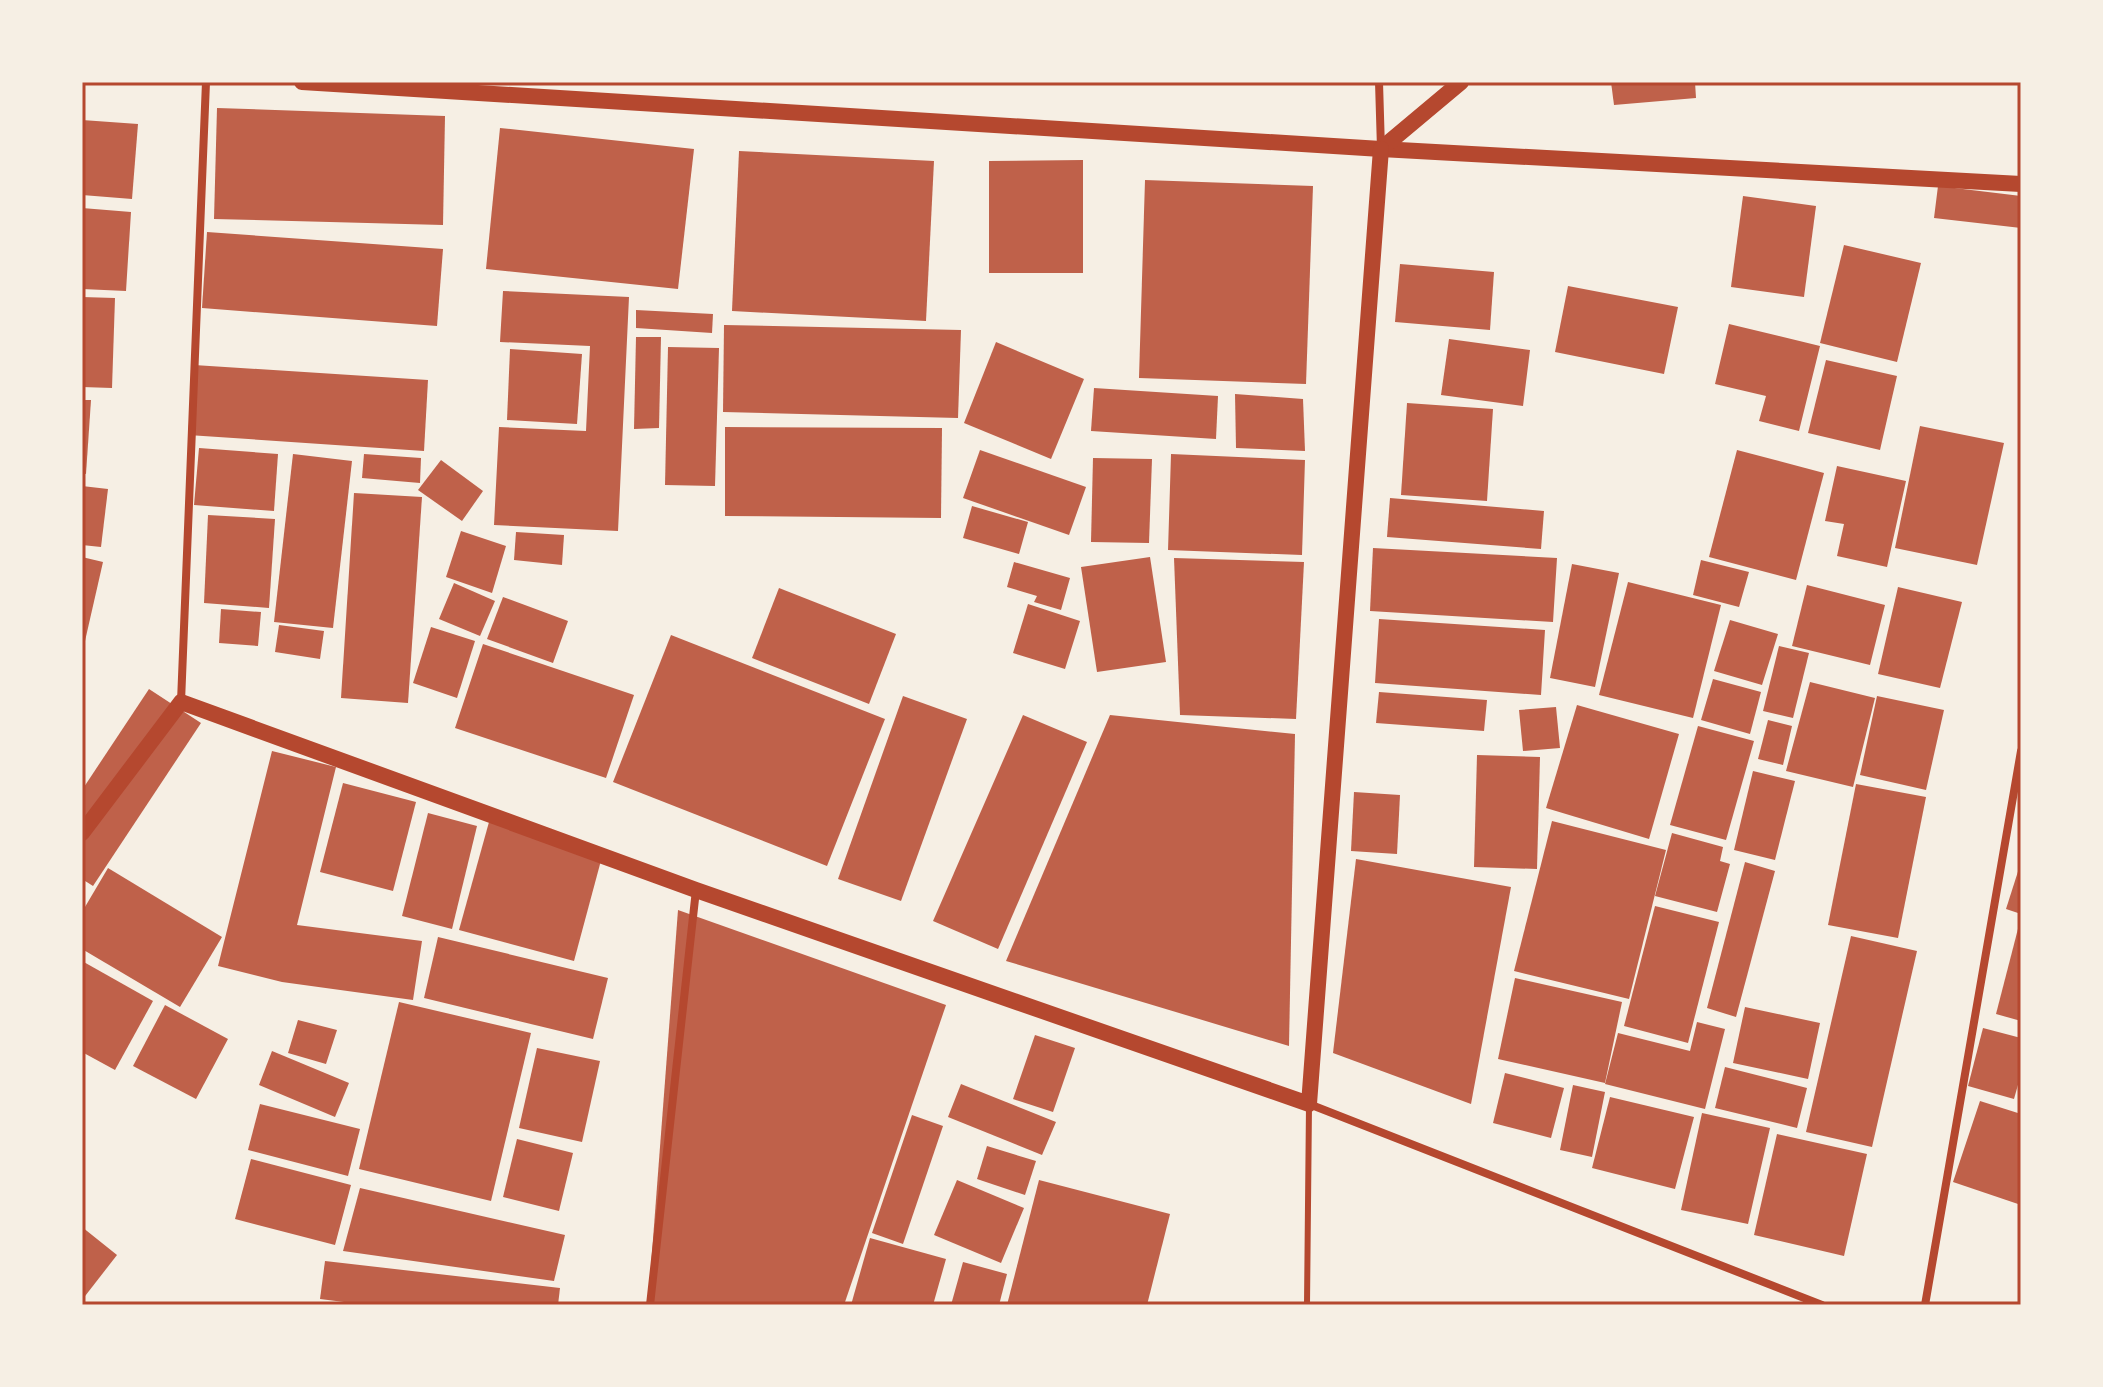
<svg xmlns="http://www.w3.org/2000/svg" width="2103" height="1387" font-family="'PT Sans',sans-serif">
<rect width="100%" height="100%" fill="#f6efe4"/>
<g fill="#bf614a">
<polygon points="1611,82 1695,82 1696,98 1614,105"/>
<polygon points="217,108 445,116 443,225 214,219"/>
<polygon points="82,120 138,124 132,199 82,195"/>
<polygon points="500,128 694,149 678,289 486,269"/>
<polygon points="739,151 934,161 926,321 732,311"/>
<polygon points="1083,160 1083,273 989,273 989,161"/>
<polygon points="1145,180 1313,186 1306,384 1139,378"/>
<polygon points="1938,186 2021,196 2021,228 1934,218"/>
<polygon points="1743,196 1816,206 1804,297 1731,287"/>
<polygon points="82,208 131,212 126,291 82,289"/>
<polygon points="207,232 443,249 437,326 202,308"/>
<polygon points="1844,245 1921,263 1897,362 1820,343"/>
<polygon points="1400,264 1494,272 1490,330 1395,322"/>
<polygon points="1568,286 1678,307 1664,374 1555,352"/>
<polygon points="503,291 629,297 618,531 494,525 499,427 586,431 590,346 500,342"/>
<polygon points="82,297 115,298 112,388 82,387"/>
<polygon points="636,310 713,314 712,333 636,328"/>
<polygon points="1729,324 1820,346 1799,431 1759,421 1766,396 1715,384"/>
<polygon points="724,325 961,330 958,418 723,412"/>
<polygon points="636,337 661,337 659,428 634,429"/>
<polygon points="1449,339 1530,350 1523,406 1441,395"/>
<polygon points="996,342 1084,379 1051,459 964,423"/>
<polygon points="668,347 719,348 715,486 665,485"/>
<polygon points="510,349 582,354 577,424 507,420"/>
<polygon points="1826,360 1897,376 1880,450 1808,433"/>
<polygon points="194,365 428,380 424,451 188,435"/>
<polygon points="1094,388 1218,396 1216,439 1091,431"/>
<polygon points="1235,394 1303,399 1305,451 1236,448"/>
<polygon points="82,400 91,400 86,474 82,473"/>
<polygon points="1407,403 1493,409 1487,501 1401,495"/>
<polygon points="1920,426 2004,443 1977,565 1895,548"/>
<polygon points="725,427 942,428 941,518 725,516"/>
<polygon points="199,448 278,454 274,511 194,505"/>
<polygon points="980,450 1086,487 1069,535 963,498"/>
<polygon points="1737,450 1824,473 1796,580 1709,557"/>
<polygon points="293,454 352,461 333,628 274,622"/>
<polygon points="364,454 421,458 420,483 362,478"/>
<polygon points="1171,454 1305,460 1302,555 1168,550"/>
<polygon points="1093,458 1152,459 1149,543 1091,542"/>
<polygon points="441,460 483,491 462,521 418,490"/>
<polygon points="1837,466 1906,481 1887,567 1837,556 1844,524 1825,521"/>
<polygon points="82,486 108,489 101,547 82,545"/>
<polygon points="354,493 422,497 408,703 341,698"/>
<polygon points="1390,498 1544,511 1541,549 1387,537"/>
<polygon points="972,506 1028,522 1019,554 963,538"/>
<polygon points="208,515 275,519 269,608 204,603"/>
<polygon points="461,531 506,546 492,593 446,577"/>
<polygon points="516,532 564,535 562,565 514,560"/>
<polygon points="1373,548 1557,558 1553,622 1370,611"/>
<polygon points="82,557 103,562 85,641 82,640"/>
<polygon points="1150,557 1166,662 1097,672 1081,567"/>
<polygon points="1174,558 1304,562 1296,719 1180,715"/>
<polygon points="1701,560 1749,572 1739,607 1693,595"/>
<polygon points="1014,562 1070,578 1061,610 1034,602 1037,596 1007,587"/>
<polygon points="1572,564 1619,573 1595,687 1550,678"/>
<polygon points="1628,582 1721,605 1693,718 1599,695"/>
<polygon points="454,583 495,601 480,636 439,619"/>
<polygon points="1807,585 1885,605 1870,665 1792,646"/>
<polygon points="1898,587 1962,602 1940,688 1878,674"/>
<polygon points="779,588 896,634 869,704 752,658"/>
<polygon points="503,597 568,621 553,663 487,639"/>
<polygon points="1028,604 1080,621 1065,669 1013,653"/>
<polygon points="221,609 261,612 258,646 219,643"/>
<polygon points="1379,619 1545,630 1541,695 1375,683"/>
<polygon points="1730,620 1778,634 1762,685 1714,671"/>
<polygon points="279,625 324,631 320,659 275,652"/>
<polygon points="431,627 475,641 457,698 413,683"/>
<polygon points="671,635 885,719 827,866 613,782"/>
<polygon points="483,644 634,695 606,778 455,728"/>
<polygon points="1779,646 1809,653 1793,718 1763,711"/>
<polygon points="1713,679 1761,692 1750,734 1701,720"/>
<polygon points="1810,682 1875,698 1853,787 1786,771"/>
<polygon points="149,689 201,723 93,886 82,879 82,790"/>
<polygon points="1379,692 1487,700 1484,731 1376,723"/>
<polygon points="903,696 967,719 901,901 838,879"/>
<polygon points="1877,696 1944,710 1926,790 1860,775"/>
<polygon points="1577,705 1679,734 1649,839 1546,808"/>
<polygon points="1556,707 1560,748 1523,751 1519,710"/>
<polygon points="1023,715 1087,742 998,949 933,921"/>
<polygon points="1110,715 1295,734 1289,1046 1006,961"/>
<polygon points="1768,720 1792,726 1783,765 1758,759"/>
<polygon points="1698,726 1754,741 1726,840 1670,825"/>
<polygon points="272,751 336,767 297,925 422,941 413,1000 282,982 218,966"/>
<polygon points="1477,755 1540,757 1537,869 1474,867"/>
<polygon points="1753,771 1795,781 1775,860 1734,850"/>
<polygon points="343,783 416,802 393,891 320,872"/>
<polygon points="1856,784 1926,797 1898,938 1828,925"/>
<polygon points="1354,792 1400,795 1397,854 1351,851"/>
<polygon points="428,813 477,826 452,929 402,916"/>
<polygon points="1552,821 1666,850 1629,999 1514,971"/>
<polygon points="489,822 603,853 574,961 459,930"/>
<polygon points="1672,833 1723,847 1720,861 1730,864 1717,912 1655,896"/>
<polygon points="1356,859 1511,887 1471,1104 1333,1053"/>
<polygon points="1745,862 1775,871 1736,1017 1707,1008"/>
<polygon points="2021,862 2021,914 2006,909"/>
<polygon points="108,868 222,937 180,1007 82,949 82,912"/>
<polygon points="1655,906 1719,922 1688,1043 1624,1026"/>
<polygon points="678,910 946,1005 844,1305 648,1305"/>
<polygon points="2020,921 2021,921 2021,1021 1996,1014"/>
<polygon points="1851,936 1917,951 1872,1147 1806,1132"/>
<polygon points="438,937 608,978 593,1039 424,998"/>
<polygon points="82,961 153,1001 115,1070 82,1052"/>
<polygon points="1515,978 1622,1002 1605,1083 1498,1059"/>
<polygon points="399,1002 531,1033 491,1201 359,1169"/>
<polygon points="165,1005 228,1039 196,1099 133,1066"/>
<polygon points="1745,1007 1820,1023 1808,1079 1733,1063"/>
<polygon points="298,1020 337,1030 326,1064 288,1053"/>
<polygon points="1697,1022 1725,1029 1705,1109 1605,1084 1618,1033 1690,1051"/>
<polygon points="1983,1028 2021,1038 2021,1074 2014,1099 1968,1086"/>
<polygon points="1035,1035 1075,1048 1053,1112 1013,1099"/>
<polygon points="537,1048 600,1061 582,1142 519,1128"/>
<polygon points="272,1051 349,1083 335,1117 259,1085"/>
<polygon points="1725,1067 1807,1088 1797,1128 1715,1108"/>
<polygon points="1505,1073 1564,1088 1551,1138 1493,1123"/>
<polygon points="961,1084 1056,1122 1042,1155 948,1117"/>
<polygon points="1573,1085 1605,1092 1592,1157 1560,1150"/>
<polygon points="1610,1097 1694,1117 1675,1189 1592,1168"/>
<polygon points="1980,1101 2021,1114 2021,1205 1953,1182"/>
<polygon points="260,1104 360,1129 348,1176 248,1150"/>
<polygon points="1702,1113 1770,1128 1748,1224 1681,1210"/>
<polygon points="912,1115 943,1126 903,1244 872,1233"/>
<polygon points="1777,1134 1867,1154 1844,1256 1754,1235"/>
<polygon points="517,1139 573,1153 559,1211 503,1197"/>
<polygon points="987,1146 1036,1161 1025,1195 977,1179"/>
<polygon points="251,1159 351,1185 335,1245 235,1219"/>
<polygon points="957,1180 1024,1208 1001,1263 934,1235"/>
<polygon points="1039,1180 1170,1214 1147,1305 1007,1305"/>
<polygon points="360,1188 565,1235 554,1281 343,1251"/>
<polygon points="82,1227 117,1255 82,1300"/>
<polygon points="870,1238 946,1259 933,1305 851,1305"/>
<polygon points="325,1261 560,1288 558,1305 368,1305 320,1299"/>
<polygon points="963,1262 1007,1274 999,1305 951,1305"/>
</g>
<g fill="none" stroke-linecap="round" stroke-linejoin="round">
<polyline stroke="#b5482f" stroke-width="6" points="1307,1305 1309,1105"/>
<g stroke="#b5482f" stroke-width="8">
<polyline points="1379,82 1381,149"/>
<polyline points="181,702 206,82"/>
<polyline points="1309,1104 1822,1305"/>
<polyline points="650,1305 696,890"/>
<polyline points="1925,1305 2021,751"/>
</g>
<g stroke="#b5482f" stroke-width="16">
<polyline points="302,82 1381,149 2021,184"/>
<polyline points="1381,149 1461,82"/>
<polyline points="82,833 181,702 696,890 1309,1104 1381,149"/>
</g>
</g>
<rect width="2103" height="1387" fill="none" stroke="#f6efe4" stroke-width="168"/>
<rect x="84" y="84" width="1935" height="1219" fill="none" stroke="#b5482f" stroke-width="3"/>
</svg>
